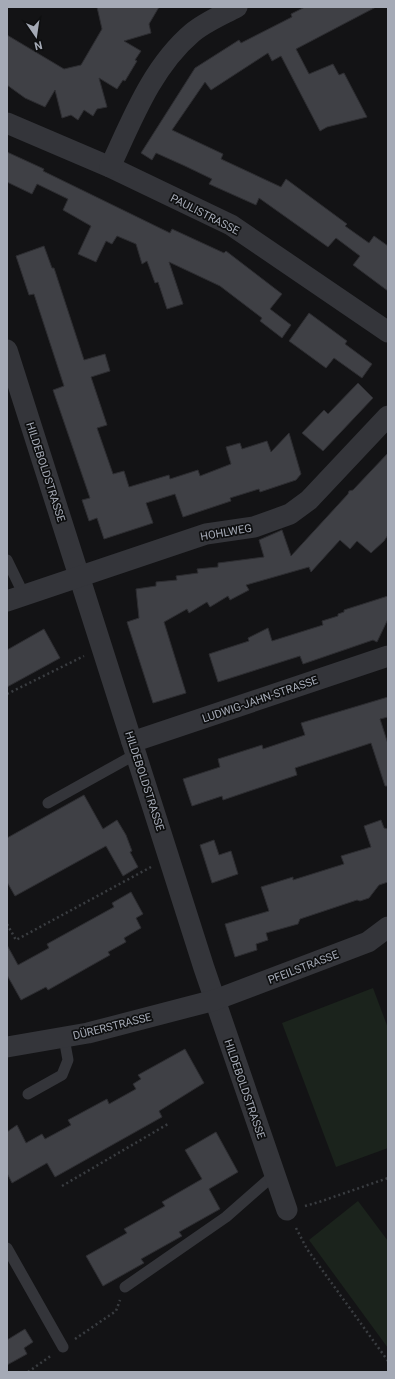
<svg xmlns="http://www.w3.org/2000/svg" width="395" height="1379" font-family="Roboto,sans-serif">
<rect width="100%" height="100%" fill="#131315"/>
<g fill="#1b231c">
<polygon points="373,988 388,1028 388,1148 336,1167 282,1023"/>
<polygon points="358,1201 388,1241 388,1348 309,1240"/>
</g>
<g fill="#3f4045" stroke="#2d2d31">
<polygon points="97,7 159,7 149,24 151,33 124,41 141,51 135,60 137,61 125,81 123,80 117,89 99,78 107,107 97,109 93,116 84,110 78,120 71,115 62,118 55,90 45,107 25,98 7,85 7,35 64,69 81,65 102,29"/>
<polygon points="305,7 376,7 296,49 309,74 333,64 339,75 344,73 367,117 327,127 320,131 281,56 272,61 268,53 211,90 205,82 172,130 223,154 221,159 281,187 286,179 347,224 345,226 369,243 374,236 388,246 388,291 353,265 360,256 336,238 328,247 259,198 256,205 209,184 212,179 185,166 156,153 152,160 141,153 195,68 239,40 241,43 292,17 291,14"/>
<polygon points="7,152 44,169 43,171 170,233 172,229 224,253 226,251 282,294 270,309 291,325 282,338 260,321 262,318 220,286 169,262 183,304 167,309 158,282 155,283 147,261 142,264 136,244 117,236 112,244 106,241 96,262 78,254 91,226 63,210 68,199 37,184 32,194 7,182"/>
<polygon points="44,246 52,268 54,268 84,360 105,354 110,371 91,377 107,425 97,428 113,474 124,471 129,487 169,475 170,479 198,470 200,476 231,464 226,447 240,443 242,449 267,441 271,452 289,433 301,474 296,480 260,492 259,489 230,498 231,501 183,517 175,494 146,503 153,523 104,539 97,518 89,521 82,500 90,498 53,390 64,386 34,294 29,295 16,256"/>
<polygon points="309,313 347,341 345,344 372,364 362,378 334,358 326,368 289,341"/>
<polygon points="358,383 373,398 323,451 302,433 324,410 328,414"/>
<polygon points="388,453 388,535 384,541 371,553 357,541 350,549 340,540 311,572 309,567 246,585 249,590 230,600 228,596 210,607 207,602 189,613 187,609 164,622 186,693 153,703 127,622 139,618 136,589 156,586 156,582 177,580 176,576 198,573 197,569 218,567 218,563 264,557 259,540 282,530 291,556 348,494 349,491 353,490"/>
<polygon points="388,596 388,619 377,642 373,640 303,664 300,656 218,682 209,654 249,641 248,638 268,628 272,641 323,625 322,621 338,616 338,614 344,612 344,610"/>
<polygon points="44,629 60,658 7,687 7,650"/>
<polygon points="388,697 388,717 380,719 388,744 388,786 385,786 371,743 295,768 297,775 223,800 222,796 192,806 183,779 220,767 218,759 262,745 263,749 305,735 301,723"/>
<polygon points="84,795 103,829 117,820 126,835 132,851 130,852 138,867 123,876 106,846 15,896 7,882 7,838"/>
<polygon points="381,820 384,828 388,829 388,882 379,885 369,898 360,901 357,900 300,919 298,924 266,933 268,940 256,944 257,950 235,957 225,924 269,911 261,887 293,877 293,880 344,864 341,856 371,847 364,826"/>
<polygon points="214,840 219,855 231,851 238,874 212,883 200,845"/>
<polygon points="131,892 143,914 136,918 141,928 124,938 126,942 108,952 110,955 48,990 46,987 21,1000 7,975 7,945 18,965 49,948 47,944 114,907 112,903"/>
<polygon points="185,1049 204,1083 159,1111 162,1117 55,1177 47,1163 12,1183 7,1173 7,1132 17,1125 26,1143 42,1134 45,1139 71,1125 68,1120 107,1099 109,1104 136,1089 133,1084 141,1079 138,1075"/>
<polygon points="216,1132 238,1172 209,1189 220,1209 179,1232 182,1236 141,1259 144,1263 103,1286 86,1256 127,1233 124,1229 165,1206 162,1202 202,1179 185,1150"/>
<polygon points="25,1329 33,1342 24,1348 27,1354 7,1365 7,1340"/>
</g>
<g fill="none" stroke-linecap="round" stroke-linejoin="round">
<g stroke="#3a3d41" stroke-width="2.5" stroke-dasharray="2 3" stroke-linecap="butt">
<polyline points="7,694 84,656"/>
<polyline points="7,924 16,940 151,867"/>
<polyline points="62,1186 168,1124"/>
<polyline points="305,1206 319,1202 388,1178"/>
<polyline points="296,1228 307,1249 388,1361"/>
<polyline points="75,1339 116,1311 120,1300"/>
<polyline points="28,1372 52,1355"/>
</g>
<g stroke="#34353a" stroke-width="11">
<polyline points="7,560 24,595"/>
<polyline points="48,803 136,754"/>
<polyline points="28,1094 62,1075 68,1060 64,1038"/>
<polyline points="7,1248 63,1347"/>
<polyline points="125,1287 226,1217 275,1174"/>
</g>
<g stroke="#34353a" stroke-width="21">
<polyline points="7,123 110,167 231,225 388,332"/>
<path d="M110 167C132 120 152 67 192 33 205 22 222 15 237 7"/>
<polyline points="7,350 204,968 287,1210"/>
<polyline points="7,601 206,534 254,527 290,514 309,500 388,416"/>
<polyline points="132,742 388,656"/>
<polyline points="7,1047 88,1033 215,1000 368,942 388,927"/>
</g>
</g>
<g text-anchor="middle" stroke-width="3.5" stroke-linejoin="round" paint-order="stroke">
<g font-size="11" fill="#a5aab6" stroke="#0e0f10">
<text transform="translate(205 214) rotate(27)" y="4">PAULISTRASSE</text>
<text transform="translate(46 472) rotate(72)" y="4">HILDEBOLDSTRASSE</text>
<text transform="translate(226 532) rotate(-10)" y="4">HOHLWEG</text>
<text transform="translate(260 699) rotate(-19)" y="4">LUDWIG-JAHN-STRASSE</text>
<text transform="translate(145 781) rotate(72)" y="4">HILDEBOLDSTRASSE</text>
<text transform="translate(303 967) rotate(-21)" y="4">PFEILSTRASSE</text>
<text transform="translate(112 1026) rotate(-14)" y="4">DÜRERSTRASSE</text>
<text transform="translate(245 1089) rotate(71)" y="4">HILDEBOLDSTRASSE</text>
</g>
</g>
<rect width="395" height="1379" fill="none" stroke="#a5aab6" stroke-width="16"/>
<g transform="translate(36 36) rotate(167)" stroke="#0e0f10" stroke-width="3" paint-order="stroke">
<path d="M0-3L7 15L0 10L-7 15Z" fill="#a5aab6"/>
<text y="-6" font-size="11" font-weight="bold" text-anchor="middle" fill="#a5aab6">N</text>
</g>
</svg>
